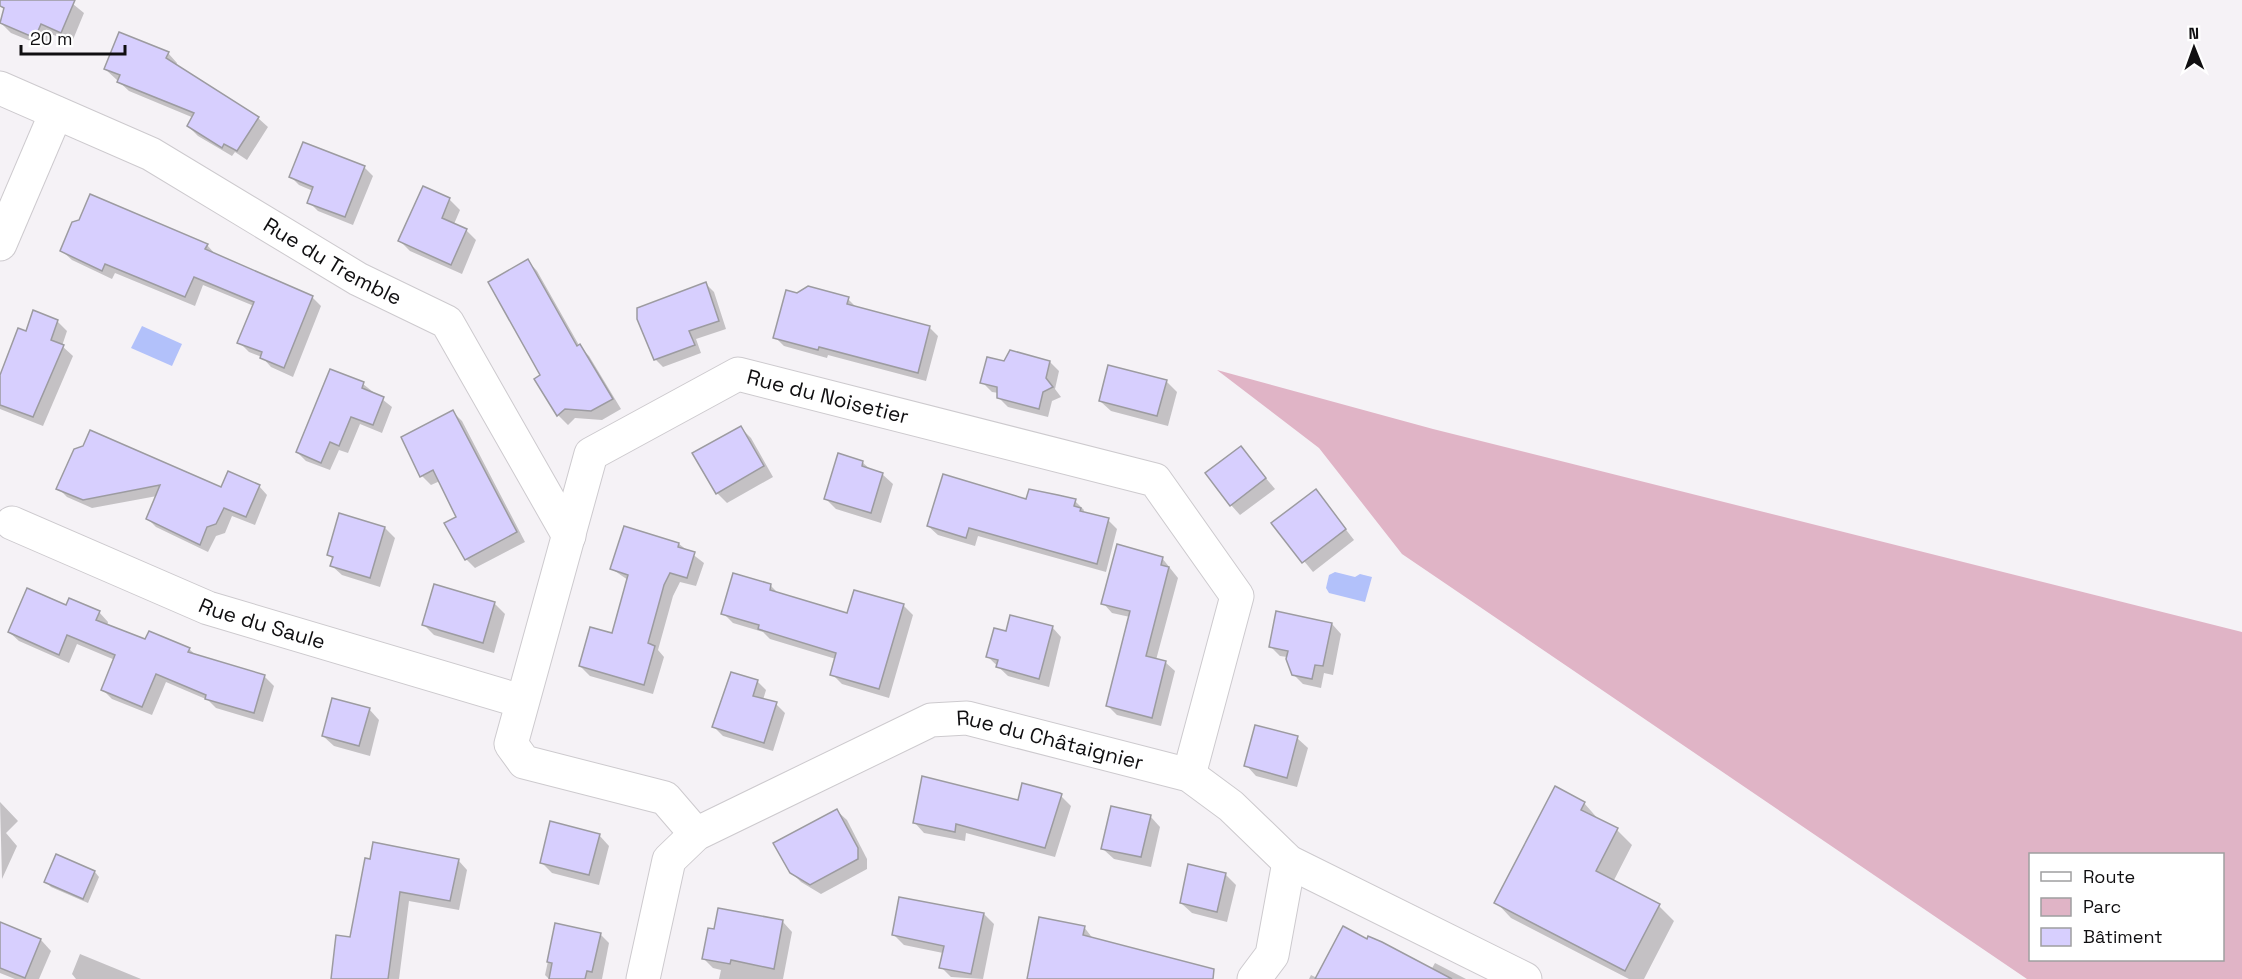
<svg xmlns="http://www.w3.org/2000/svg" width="2242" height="979" font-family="'Space Grotesk',sans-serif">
<rect width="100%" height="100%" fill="#f5f2f6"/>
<path fill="#e0b4c6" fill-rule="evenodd" d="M1217 370 1433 429 2242 632V979H2027L1402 554 1319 448ZM2030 854H2222V960H2030Z"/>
<g fill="#b2c1fa">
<polygon points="142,326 182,344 172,366 131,348"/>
<polygon points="1335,572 1355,577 1360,574 1372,577 1365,602 1329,593 1326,588 1329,575"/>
</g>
<g fill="#0003">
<polygon points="10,0 68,0 84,13 72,42 51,34 45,47 11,33 0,22"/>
<polygon points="168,53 177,63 176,66 258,118 268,127 247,160 235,152 232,156 198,136 188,126 194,118 129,91 105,69"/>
<polygon points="364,167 373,176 353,225 318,211 309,202 313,191 299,185 291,177"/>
<polygon points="423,188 450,200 460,210 454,224 466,230 476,240 462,274 410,251 400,241"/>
<polygon points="207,245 216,255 312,297 321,306 293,377 271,367 262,357 249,352 239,342 254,306 203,285 195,306 115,273 112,279 72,260 62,251"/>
<polygon points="528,261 537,271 580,347 589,356 621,409 602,420 575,418 568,425 558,415 536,379 542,376"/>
<polygon points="706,284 714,292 726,329 696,339 701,353 663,367 655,359"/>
<polygon points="848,299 857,308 929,327 938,336 926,381 828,355 827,358 784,346 775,337"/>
<polygon points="34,312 58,322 67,331 62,346 73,356 43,426 0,409 0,381 26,333"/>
<polygon points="1050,362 1059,371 1055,389 1061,397 1052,401 1048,417 1008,407 999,398 999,393 992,392 982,382 1004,363"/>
<polygon points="331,370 363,384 392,407 382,433 360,424 348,453 339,450 330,470 306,461 297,452"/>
<polygon points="1166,381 1177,392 1168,426 1111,411 1100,401"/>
<polygon points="453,412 462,421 525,542 475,568 466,559 458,517 440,481 431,485 422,476"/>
<polygon points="741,428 751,438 773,477 727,503 717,493"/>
<polygon points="84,447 222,489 259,486 267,495 255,525 232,516 225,533 216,536 208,552 156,527 147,518 157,496 92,508 67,497 58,488"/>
<polygon points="1241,448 1275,489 1240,515 1231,505"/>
<polygon points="862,462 871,470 882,474 893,484 881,523 836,509 826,499"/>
<polygon points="1316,491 1354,540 1313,572 1273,523"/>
<polygon points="1027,501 1075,501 1084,510 1083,513 1108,520 1117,529 1106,572 978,536 975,546 938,535 928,526"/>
<polygon points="340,515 385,528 395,538 380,587 342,575 332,566 334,560 329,555"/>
<polygon points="679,544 704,563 696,586 680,582 673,596 658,650 664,657 653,694 590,676 580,666 613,635 628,580 612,569"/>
<polygon points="1162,558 1178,578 1156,660 1165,662 1175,671 1161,726 1117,715 1108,706 1130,617 1112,613 1103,603"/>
<polygon points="435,586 495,604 505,614 494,653 434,635 424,625"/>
<polygon points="771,586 780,595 848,615 855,592 904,606 913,615 889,698 842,684 832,674 836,659 770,639 763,632 733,623 723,613"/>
<polygon points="66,607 99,612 108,622 107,626 146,641 149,633 189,649 197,656 264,676 274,686 263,722 216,708 208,700 166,682 152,715 112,699 102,689 115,660 77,644 69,663 19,641 9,632"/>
<polygon points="1332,624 1341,634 1333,675 1324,673 1321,688 1303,684 1293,674 1287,657 1280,656 1270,646"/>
<polygon points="1052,627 1061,637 1049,687 1008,676 988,657 1007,633"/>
<polygon points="757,681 766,690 763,700 776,704 785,713 773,751 723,736 714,727"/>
<polygon points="369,709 379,720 370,756 334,746 323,736"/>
<polygon points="1297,738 1308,748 1297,787 1256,776 1246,765"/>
<polygon points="1061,796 1071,806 1055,857 966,833 965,841 924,833 915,823"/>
<polygon points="0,802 18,821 6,833 17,846 2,879"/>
<polygon points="1584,803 1599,820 1617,830 1632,845 1613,882 1659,906 1674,921 1644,979 1629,979 1511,918 1496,902"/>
<polygon points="837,811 847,820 867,859 867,869 821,894 801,882 791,872"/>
<polygon points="1150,816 1160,827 1151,867 1114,859 1103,849"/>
<polygon points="599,835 609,846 599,885 552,873 541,862"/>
<polygon points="366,860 458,860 467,870 459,910 409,901 399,979 332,979 351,939"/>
<polygon points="95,872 99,877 88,903 51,887 46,882"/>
<polygon points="1225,874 1236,885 1227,922 1192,913 1181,903"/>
<polygon points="984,914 994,924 983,979 951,977 941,967 943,953 904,945 893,934"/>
<polygon points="783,922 792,932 783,979 719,979 721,970 713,968 703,958 715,931"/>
<polygon points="2,925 41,940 51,951 39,979 15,979 0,973 0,931"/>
<polygon points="556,925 600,934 609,943 602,979 549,979 545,975"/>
<polygon points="1084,927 1094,940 1196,979 1032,979"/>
<polygon points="80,954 141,979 76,979 72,974"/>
<polygon points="1435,963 1466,979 1309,979 1311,975 1317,978 1431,970"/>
</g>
<g fill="#d7cffe" stroke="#9c9ba0" stroke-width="1.5">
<polygon points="0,0 75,0 61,33 41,24 35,38 0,23 4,8 0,6"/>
<polygon points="119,32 169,52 166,58 259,117 237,151 224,144 222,148 187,126 194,113 117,82 120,75 104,69"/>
<polygon points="303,142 365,166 345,217 307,203 313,187 289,177"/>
<polygon points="423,186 450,198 442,218 467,229 451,265 398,241"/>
<polygon points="90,194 208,244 205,249 313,296 284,368 260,358 262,352 237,343 254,302 194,277 185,297 105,264 102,271 60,251 72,222 79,220"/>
<polygon points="528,259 577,346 580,344 613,399 591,411 565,409 557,416 534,379 540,375 488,282"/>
<polygon points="706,282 719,321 689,331 695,345 654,360 637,319 637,308"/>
<polygon points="808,286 849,297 847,304 930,326 918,373 819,347 818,350 773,338 786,290 797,293"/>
<polygon points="33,310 58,320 51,340 64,345 33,417 0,405 0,375 18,328 26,331"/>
<polygon points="1010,350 1050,361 1046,378 1053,387 1043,392 1039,409 997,398 997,387 980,383 987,357 1004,361"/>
<polygon points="1108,365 1167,380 1157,416 1099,401"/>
<polygon points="330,369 364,382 362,388 384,397 373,425 351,417 339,446 330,442 321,463 296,452"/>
<polygon points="453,410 517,532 465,560 444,523 456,517 433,470 420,477 401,437"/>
<polygon points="741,426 764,466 716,494 692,453"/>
<polygon points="90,430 221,487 228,471 260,485 246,517 224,508 216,524 207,527 200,545 146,519 160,485 83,500 56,489 74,449 83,446"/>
<polygon points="1241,446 1266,478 1230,506 1205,473"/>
<polygon points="838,453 863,461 862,466 883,473 871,513 824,499"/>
<polygon points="943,474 1026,499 1029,489 1058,495 1076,499 1074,506 1081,508 1080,511 1109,518 1097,564 969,528 966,538 927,526"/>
<polygon points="1316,489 1346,529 1302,563 1271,523"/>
<polygon points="339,513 385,527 370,578 330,566 333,557 327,555"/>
<polygon points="624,526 679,543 678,547 695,552 687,578 670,573 664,585 648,643 655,646 644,685 579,666 590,627 612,633 628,575 610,569"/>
<polygon points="1117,544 1163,557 1161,565 1169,567 1146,656 1166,661 1152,718 1106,706 1130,611 1101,604"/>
<polygon points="733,573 771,584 770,590 847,613 854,590 904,604 879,689 830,675 836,653 758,629 759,625 721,614"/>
<polygon points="434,584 495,602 483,643 422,625"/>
<polygon points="27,588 66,605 69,598 100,611 96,620 145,639 149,631 190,648 188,652 265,675 254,713 205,699 206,695 156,674 142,707 101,690 115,655 67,635 59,655 8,632"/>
<polygon points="1276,611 1332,623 1323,666 1315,665 1312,679 1292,675 1286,659 1288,651 1269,647"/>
<polygon points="1010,615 1053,626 1039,679 996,667 998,660 986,657 994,628 1006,631"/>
<polygon points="731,672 758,680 753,696 777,702 764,743 712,727"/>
<polygon points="332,698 370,708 359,746 322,736"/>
<polygon points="1255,725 1298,736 1287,778 1244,766"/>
<polygon points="922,776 1018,800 1022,783 1060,793 1062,794 1045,848 956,824 955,832 913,823"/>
<polygon points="1555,786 1585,802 1581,810 1618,828 1596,871 1660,904 1625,971 1494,903"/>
<polygon points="1111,806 1151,815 1141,857 1101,849"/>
<polygon points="837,809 858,848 858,859 810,885 790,873 773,843"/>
<polygon points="550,821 600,834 589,875 540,863"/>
<polygon points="373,842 459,859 450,901 400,892 388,979 331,979 336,935 350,937 365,858 370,859"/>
<polygon points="56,854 95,871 83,899 44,882"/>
<polygon points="1188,864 1226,873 1217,912 1180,903"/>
<polygon points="899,897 984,913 971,974 939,968 944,946 892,935"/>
<polygon points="718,908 783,920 774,969 731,960 730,964 702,959 708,928 714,929"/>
<polygon points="1039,917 1085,926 1083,935 1214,969 1213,979 1027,979"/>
<polygon points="0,922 41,939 25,978 0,968"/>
<polygon points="555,923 601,933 592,972 587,971 585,979 549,979 552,963 547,962"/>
<polygon points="1343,926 1367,939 1368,936 1382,942 1452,979 1315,979"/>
</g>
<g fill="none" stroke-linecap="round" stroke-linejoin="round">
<defs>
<g id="street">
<path id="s1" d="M0 88 151 154 358 279 447 322 569 536"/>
<polyline points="0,244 56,113"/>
<path id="s2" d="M12 523 208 608 521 701"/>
<path id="s3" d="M696 834 665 798 524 762 511 744 591 454 738 374 1155 480 1237 596 1189 775"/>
<path id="s4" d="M643 979 669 860 696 834 931 720 967 718 1189 775 1231 806 1289 862 1525 979"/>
<polyline points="1254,979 1272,955 1289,862"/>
</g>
</defs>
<use href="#street" stroke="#cdcace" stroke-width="35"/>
<use href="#street" stroke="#fff" stroke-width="33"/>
</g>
<g text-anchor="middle" stroke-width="6" stroke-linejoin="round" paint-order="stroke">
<g font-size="21" fill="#100f11" stroke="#fff">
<text dy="7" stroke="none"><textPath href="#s1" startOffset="376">Rue du Tremble</textPath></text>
<text dy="7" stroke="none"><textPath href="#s3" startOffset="776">Rue du Noisetier</textPath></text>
<text dy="7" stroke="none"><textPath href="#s2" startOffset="270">Rue du Saule</textPath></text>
<text dy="7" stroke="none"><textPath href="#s4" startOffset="542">Rue du Châtaignier</textPath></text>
</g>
</g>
<rect x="2029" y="853" width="195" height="108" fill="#ffffff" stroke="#9f9fa0" stroke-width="1.5"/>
<rect x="2041" y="872" width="30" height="9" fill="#ffffff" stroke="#9f9fa0" stroke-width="1.5"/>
<text x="2083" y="883" font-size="18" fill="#100f11">Route</text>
<rect x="2041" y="898" width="30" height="18" fill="#e0b4c6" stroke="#9f9fa0" stroke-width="1.5"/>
<text x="2083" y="913" font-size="18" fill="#100f11">Parc</text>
<rect x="2041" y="928" width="30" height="18" fill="#d7cffe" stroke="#9f9fa0" stroke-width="1.5"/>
<text x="2083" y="943" font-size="18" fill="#100f11">Bâtiment</text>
<g transform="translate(2194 48) rotate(359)" stroke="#ffffff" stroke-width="4.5" paint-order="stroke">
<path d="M0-4.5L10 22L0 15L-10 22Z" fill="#100f11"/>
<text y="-9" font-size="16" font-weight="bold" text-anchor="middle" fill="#100f11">N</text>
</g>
<path d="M21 45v9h104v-9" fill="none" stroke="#100f11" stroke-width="3"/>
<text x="30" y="45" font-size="18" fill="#100f11" stroke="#ffffff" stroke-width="4.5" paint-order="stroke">20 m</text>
</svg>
